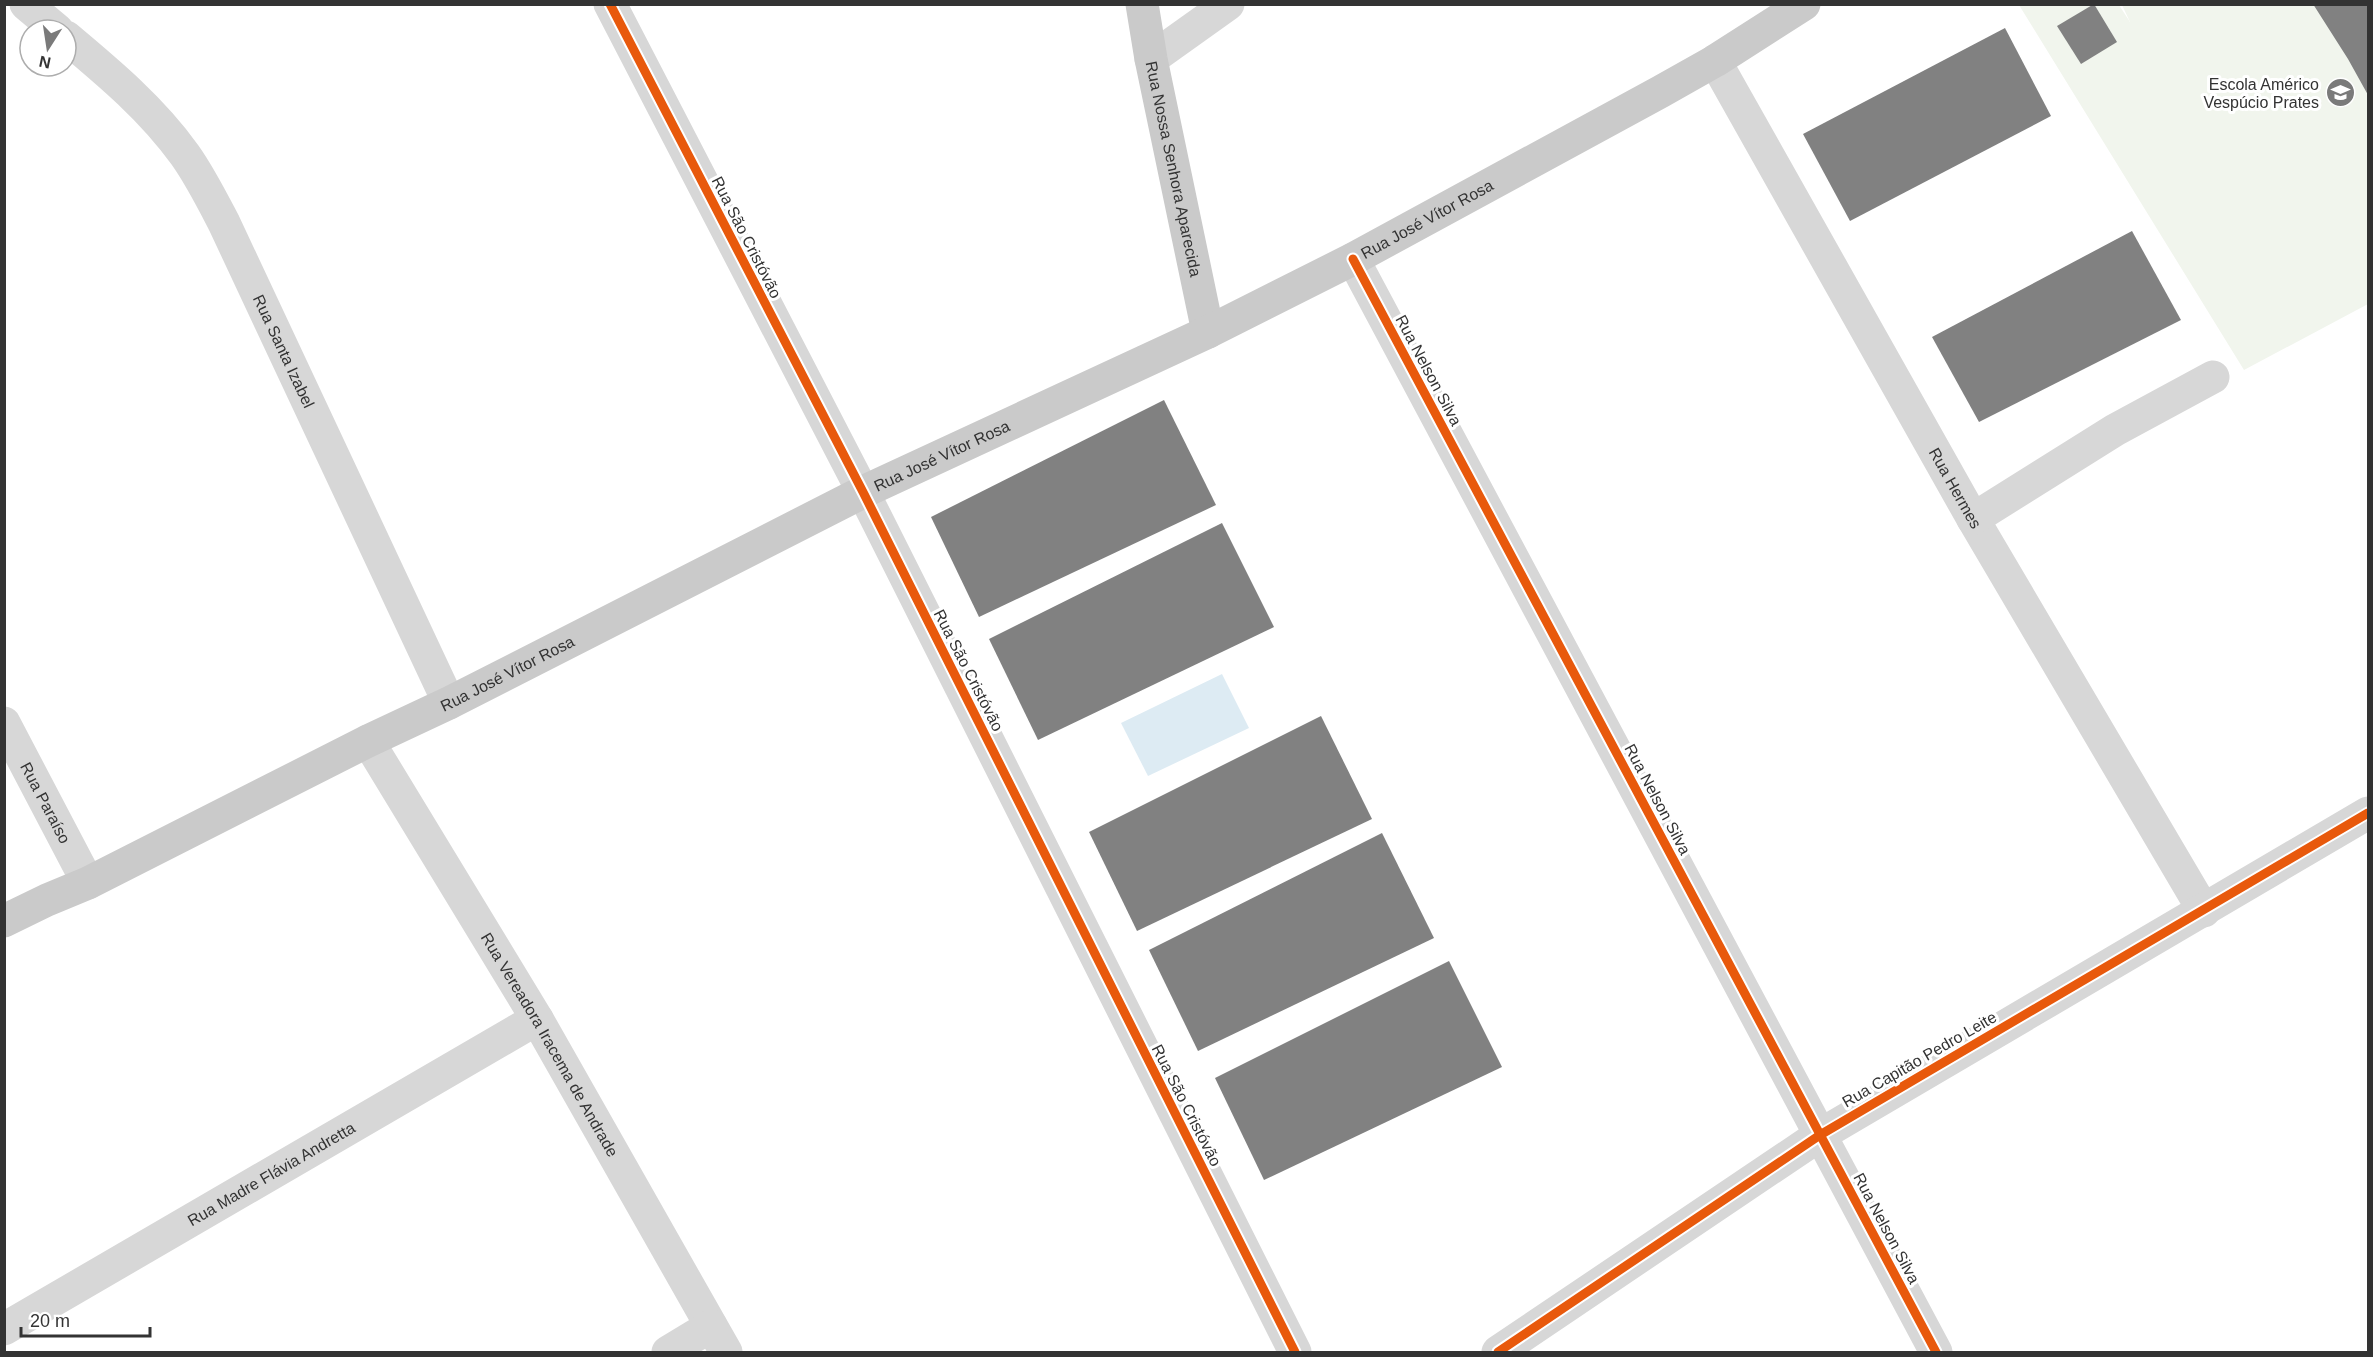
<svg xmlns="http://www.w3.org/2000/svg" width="2373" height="1357" font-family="Arial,sans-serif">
<rect width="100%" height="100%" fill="#fff"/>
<polygon fill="#f1f5ed" points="2019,5 2119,5 2130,22 2122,5 2368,5 2368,304 2244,370"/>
<polygon fill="#ddebf3" points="1222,674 1249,728 1148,776 1121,723"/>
<g fill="#818181">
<polygon points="2094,4 2117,42 2081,64 2057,26"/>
<polygon points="2313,4 2368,4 2368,95 2348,59"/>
<polygon points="2005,28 2051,116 1850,221 1803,134"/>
<polygon points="2132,231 2181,320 1979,422 1932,337"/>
<polygon points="1164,400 1216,505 979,617 931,517"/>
<polygon points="1222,523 1274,627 1038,740 989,639"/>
<polygon points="1321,716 1372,819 1137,931 1089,832"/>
<polygon points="1382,833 1434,938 1198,1051 1149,950"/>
<polygon points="1449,961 1502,1067 1264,1180 1215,1078"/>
</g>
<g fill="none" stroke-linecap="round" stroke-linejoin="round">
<g stroke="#d7d7d7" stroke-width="33">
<polyline points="26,4 57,30"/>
<polyline points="610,4 863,492 1295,1352"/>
<path id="s1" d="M66 37C109 73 152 109 185 155 200 176 212 200 224 223L449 703"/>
<polyline points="1151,59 1228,4"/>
<path id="s2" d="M1715 61 1973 519 2204 911"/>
<polyline points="1353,259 1936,1352"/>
<polyline points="1973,519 2115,430 2213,377"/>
<path id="s3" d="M4 723 88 883"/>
<path id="s4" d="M368 741 537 1019 726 1352"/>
<path id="s5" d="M4 1329 537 1019"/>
<polyline points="668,1352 711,1326"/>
<polyline points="1498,1352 1820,1135 2368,813"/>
</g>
<g stroke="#cacaca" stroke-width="33">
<path id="s6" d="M1142 4 1151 59 1208 332"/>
<path id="s7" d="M4 921 47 900 88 883 368 741 449 703 863 492 1208 332 1353 259 1660 92 1715 61 1804 4"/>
</g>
<defs>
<g id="cycleway">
<polyline points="610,4 863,492 1295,1352"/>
<polyline points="1353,259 1936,1352"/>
<polyline points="1498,1352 1820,1135 2368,813"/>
</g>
</defs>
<use href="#cycleway" stroke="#fff" stroke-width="13"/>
<use href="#cycleway" stroke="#e8590c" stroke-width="9"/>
</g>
<defs>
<symbol id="school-disc" viewBox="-11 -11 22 22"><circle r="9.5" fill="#7a7a7a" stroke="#fff"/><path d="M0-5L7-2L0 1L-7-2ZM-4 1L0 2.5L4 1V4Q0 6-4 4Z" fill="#fff"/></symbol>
</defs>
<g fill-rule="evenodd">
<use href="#school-disc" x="2324" y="76" width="33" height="33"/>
</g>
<g text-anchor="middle" stroke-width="6" stroke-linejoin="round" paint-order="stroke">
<g font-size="16" fill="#333" stroke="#fff" text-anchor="end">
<text x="2319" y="90">Escola Américo<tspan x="2319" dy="18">Vespúcio Prates</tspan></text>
</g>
<g font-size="16" fill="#333" stroke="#fff">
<text dy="6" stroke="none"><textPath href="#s6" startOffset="168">Rua Nossa Senhora Aparecida</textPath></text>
<text dy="6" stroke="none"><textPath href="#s7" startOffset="1587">Rua José Vítor Rosa</textPath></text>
<text transform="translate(747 237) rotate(63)" y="6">Rua São Cristóvão</text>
<text dy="6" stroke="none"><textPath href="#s1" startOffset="388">Rua Santa Izabel</textPath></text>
<text transform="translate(1429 370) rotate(62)" y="6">Rua Nelson Silva</text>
<text dy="6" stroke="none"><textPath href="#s7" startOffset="1047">Rua José Vítor Rosa</textPath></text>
<text dy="6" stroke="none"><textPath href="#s2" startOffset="490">Rua Hermes</textPath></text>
<text transform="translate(969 670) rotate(63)" y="6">Rua São Cristóvão</text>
<text dy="6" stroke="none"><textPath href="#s7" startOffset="561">Rua José Vítor Rosa</textPath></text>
<text transform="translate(1658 799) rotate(62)" y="6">Rua Nelson Silva</text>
<text dy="6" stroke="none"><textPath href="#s3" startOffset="90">Rua Paraíso</textPath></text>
<text dy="6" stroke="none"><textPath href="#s4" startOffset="354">Rua Vereadora Iracema de Andrade</textPath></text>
<text transform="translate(1919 1059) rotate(-30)" y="6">Rua Capitão Pedro Leite</text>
<text transform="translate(1187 1105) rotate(63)" y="6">Rua São Cristóvão</text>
<text dy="6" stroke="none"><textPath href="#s5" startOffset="309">Rua Madre Flávia Andretta</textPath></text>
<text transform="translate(1887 1228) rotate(62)" y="6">Rua Nelson Silva</text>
</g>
</g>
<rect width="2373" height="1357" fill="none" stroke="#333333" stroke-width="12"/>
<g transform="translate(48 48) rotate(192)"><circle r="28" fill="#ffffff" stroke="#adadad" stroke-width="1.5"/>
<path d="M0-4.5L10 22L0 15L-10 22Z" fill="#7a7a7a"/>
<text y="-9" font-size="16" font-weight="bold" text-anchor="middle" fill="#333333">N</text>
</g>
<path d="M21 1327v9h129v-9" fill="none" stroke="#333333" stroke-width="3"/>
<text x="30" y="1327" font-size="18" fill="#333333" stroke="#ffffff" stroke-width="4.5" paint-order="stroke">20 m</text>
</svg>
